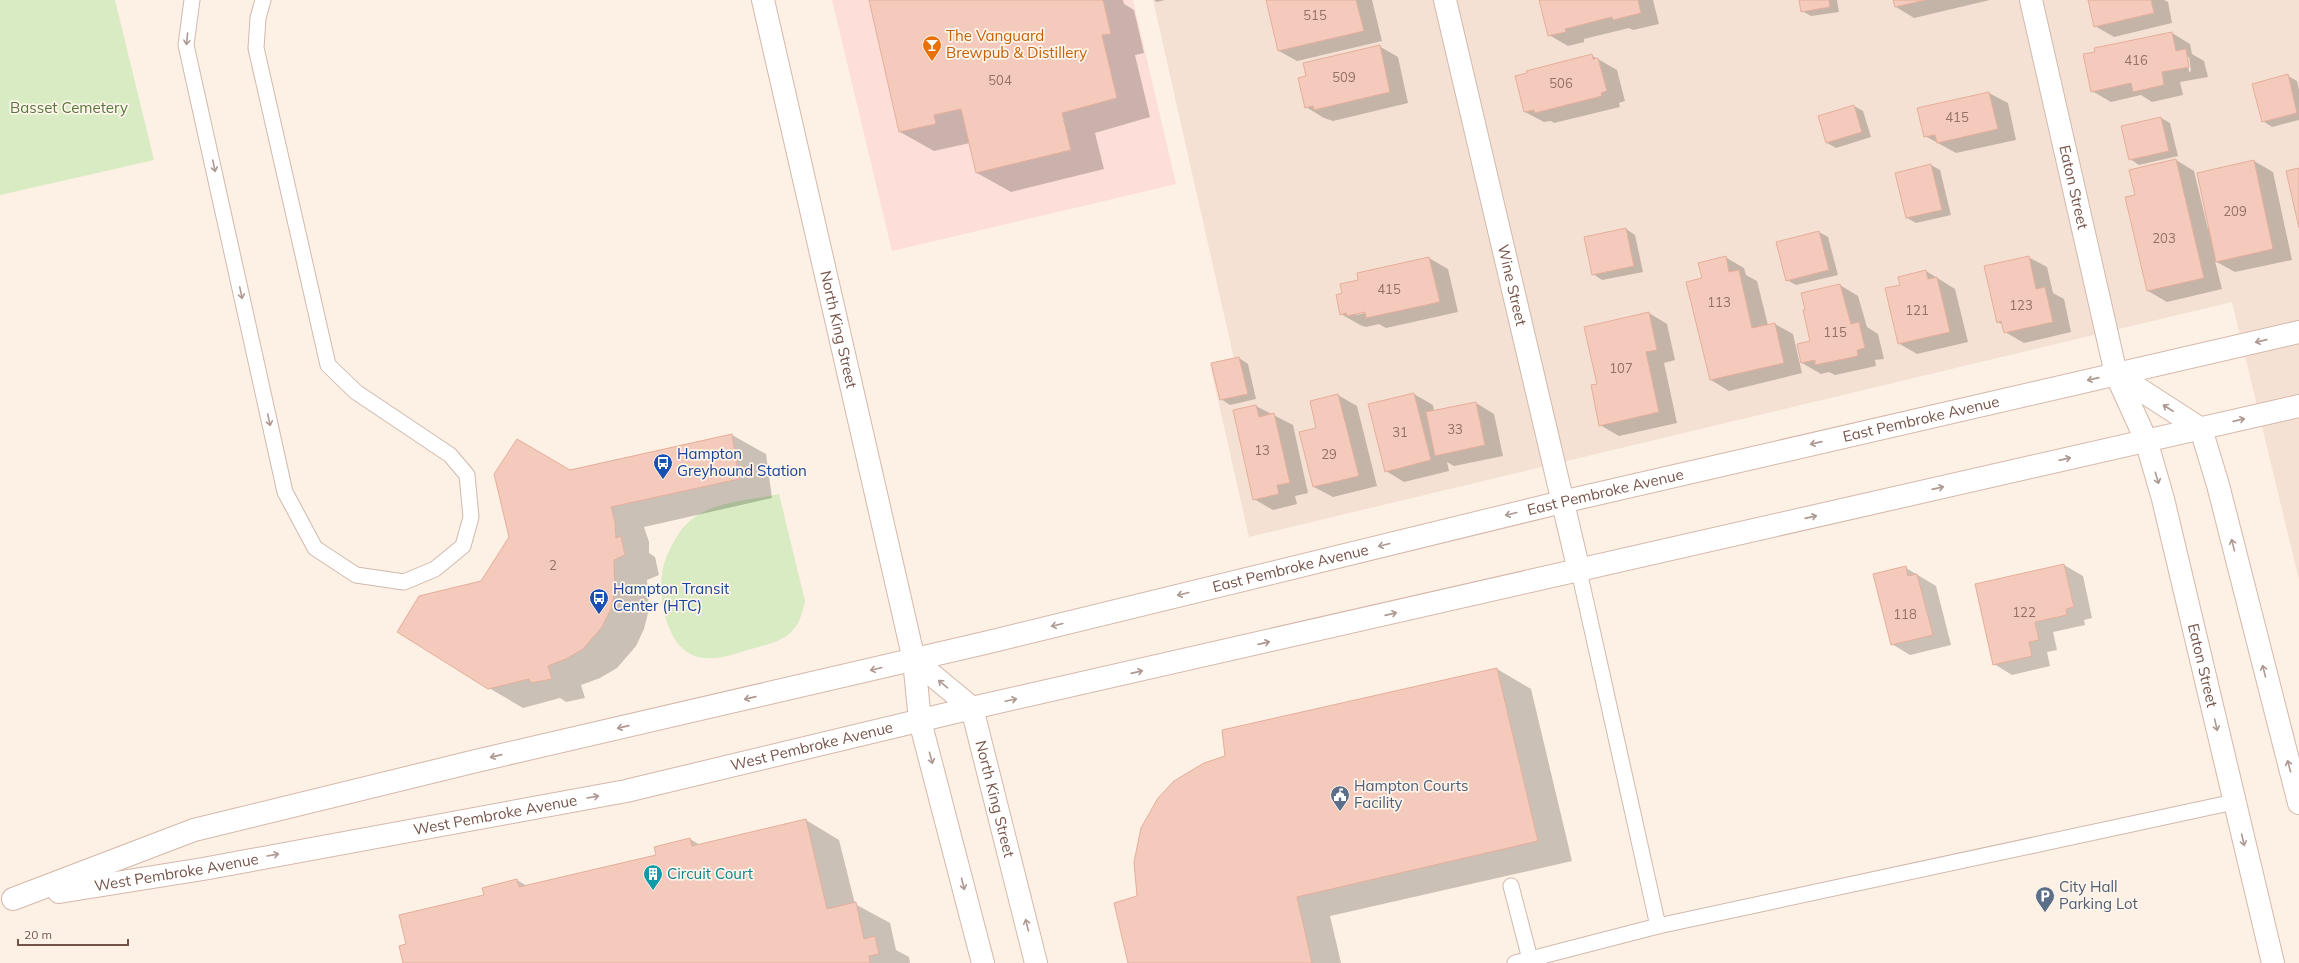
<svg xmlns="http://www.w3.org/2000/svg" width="2299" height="963" font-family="Mulish,sans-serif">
<rect width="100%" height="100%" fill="#fdf0e4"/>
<polygon fill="#f5e1d3" points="1153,0 2299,0 2299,580 2232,302 1249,537 1210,365 1234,359"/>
<polygon fill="#fdded8" points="832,0 1133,0 1176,184 892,251"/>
<g fill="#d8ebc2">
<polygon points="0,0 115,0 154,160 0,195"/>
<path d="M779 494 805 601C799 632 787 640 758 647 739 652 717 662 698 657 666 649 657 596 663 568 667 552 680 526 695 517 718 501 752 500 779 494Z"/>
</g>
<g fill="#0003" fill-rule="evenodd">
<polygon points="870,0 1123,0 1124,4 1134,10 1144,53 1135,55 1150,117 1095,133 1104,169 1011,192 977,173 970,143 934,151 900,132"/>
<polygon points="1154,0 1165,0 1157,2"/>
<polygon points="1267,0 1372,0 1382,41 1297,61 1279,51"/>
<polygon points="1540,0 1653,0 1659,24 1633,30 1629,28 1584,39 1584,42 1568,46 1549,35"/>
<polygon points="1800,0 1837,0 1839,12 1811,16 1802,11"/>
<polygon points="1894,0 1990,0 1914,18 1896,7"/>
<polygon points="2089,0 2164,0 2168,2 2172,23 2114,37 2095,26"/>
<path d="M2172 33 2190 44 2192 54 2204 61 2208 77 2180 82 2183 95 2152 102 2141 95 2111 102 2092 91ZM2187 57H2189L2191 71 2189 72Z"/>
<polygon points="1379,46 1398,57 1408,103 1333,121 1324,118 1306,107 1307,76"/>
<polygon points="1591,55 1617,70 1625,101 1619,103 1620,107 1554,123 1551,121 1544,122 1525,112"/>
<polygon points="2288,76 2297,81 2299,90 2299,120 2272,127 2263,121"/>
<polygon points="1989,93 2008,103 2016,140 1956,153 1925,136 1918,109"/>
<polygon points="1854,106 1863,111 1871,137 1836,148 1827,143 1819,117"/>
<polygon points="2161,118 2170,123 2178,156 2139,165 2130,159"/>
<polygon points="2176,160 2194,171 2208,229 2254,161 2273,172 2292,260 2235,272 2215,261 2222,289 2167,302 2148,291 2127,198 2136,195"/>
<polygon points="1931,165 1940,170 1951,215 1916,223 1907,218"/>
<polygon points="1626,229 1635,235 1643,272 1602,280 1593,274"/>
<polygon points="1819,232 1828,237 1838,275 1796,285 1787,280"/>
<polygon points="1725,257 1744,268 1746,275 1757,281 1768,325 1775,324 1793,334 1802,373 1729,391 1711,380 1688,282 1703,279"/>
<polygon points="2028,257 2047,267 2053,293 2064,299 2071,332 2024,343 2005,332 2003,325 1998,322"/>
<path d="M1429 258 1448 269 1458 312 1386 328 1379 324 1366 327 1360 325 1341 314 1360 281 1358 273ZM1370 310V312L1356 315V313Z"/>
<polygon points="1926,271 1955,289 1968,342 1917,354 1898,343 1901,286 1899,278"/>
<polygon points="1840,285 1858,296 1867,327 1878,334 1884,359 1875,360 1876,366 1835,375 1829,372 1821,374 1802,363 1798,345 1811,342"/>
<polygon points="1649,313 1667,324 1675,360 1664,363 1677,423 1619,436 1600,425 1598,385"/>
<polygon points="1239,358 1248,364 1256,399 1230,405 1221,399"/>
<polygon points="1414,394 1433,405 1434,411 1476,403 1494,414 1503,456 1454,466 1447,462 1449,471 1404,482 1386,471"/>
<polygon points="1338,395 1357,406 1377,486 1333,497 1314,487 1317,429 1311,402"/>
<polygon points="1256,406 1293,425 1308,493 1295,496 1297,504 1273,510 1254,499"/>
<polygon points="732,435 766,454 772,498 644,527 649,542 649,553 655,557 659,575 647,580 649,609 644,629 636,646 617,668 600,678 581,685 585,698 566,702 560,698 523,708 489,688 481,582 570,471"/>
<polygon points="2064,565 2083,576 2092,618 2084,620 2085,625 2053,632 2057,650 2047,652 2050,666 2012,675 1994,664"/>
<polygon points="1906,568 1936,586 1951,645 1910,655 1892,644"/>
<polygon points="1497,669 1531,689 1572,861 1330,916 1341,963 1129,963 1138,897"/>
<polygon points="806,820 839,840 855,904 890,923 896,950 909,957 910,963 404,963 407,945 485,896 517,880 527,886 657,856 690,839 700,845"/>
</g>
<g fill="#f3cabb" stroke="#e6ae9b">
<polygon points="869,0 1103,0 1111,34 1102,35 1117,98 1062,113 1071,150 976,173 961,109 934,115 936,124 899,132"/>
<polygon points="1266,0 1356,0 1364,31 1278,51"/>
<polygon points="1539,0 1638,0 1641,13 1613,20 1612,17 1565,29 1566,32 1548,36"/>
<polygon points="1799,0 1829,0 1830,7 1801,12"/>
<polygon points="1893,0 1926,0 1895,7"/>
<polygon points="2088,0 2151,0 2154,13 2094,27"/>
<polygon points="2172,32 2176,51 2186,49 2189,67 2162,72 2164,85 2133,92 2131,83 2091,92 2083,54 2095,52 2094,48"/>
<polygon points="1380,45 1390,92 1314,110 1313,106 1305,108 1298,78 1306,76 1303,63"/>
<polygon points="1592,54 1593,59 1598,58 1607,91 1601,93 1602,96 1535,113 1534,110 1524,112 1515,76 1527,73 1526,71"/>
<polygon points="2288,74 2297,113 2262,122 2252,84"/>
<polygon points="1989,92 1998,129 1937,143 1935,135 1924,137 1917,108"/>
<polygon points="1854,105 1862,132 1826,143 1818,116"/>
<polygon points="2161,117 2169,151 2129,160 2121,126"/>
<polygon points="2176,159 2204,278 2147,291 2125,197 2135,195 2129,170"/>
<polygon points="2254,160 2273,249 2216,262 2197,173"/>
<polygon points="1931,164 1942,210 1906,218 1895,173"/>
<polygon points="2299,168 2299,228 2286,171"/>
<polygon points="1626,228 1634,266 1592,275 1584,237"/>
<polygon points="1819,231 1829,270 1786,281 1776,242"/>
<polygon points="1726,256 1729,272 1739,270 1752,328 1775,323 1784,363 1710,380 1686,282 1702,278 1698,263"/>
<polygon points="2029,256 2036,289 2045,287 2053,322 2004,333 2001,321 1997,323 1984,266"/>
<polygon points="1429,257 1440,302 1366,318 1365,312 1347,316 1346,313 1340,315 1336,295 1342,293 1340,284 1358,280 1357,273"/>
<polygon points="1926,270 1928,279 1937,277 1950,332 1898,344 1885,288 1900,285 1898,277"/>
<polygon points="1840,284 1851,324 1859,322 1865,348 1857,350 1858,356 1815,365 1815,360 1801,363 1797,344 1810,341 1803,310 1805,310 1801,293"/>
<polygon points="1649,312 1657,350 1646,352 1659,412 1599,426 1591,385 1597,384 1584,327"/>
<polygon points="1239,357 1248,394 1220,400 1211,363"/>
<polygon points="1414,393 1431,460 1385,472 1368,404"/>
<polygon points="1338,394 1359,476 1313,487 1299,432 1316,428 1310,401"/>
<polygon points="1476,402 1485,445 1435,456 1426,412"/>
<polygon points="1256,405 1259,417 1274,413 1290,483 1277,485 1279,494 1253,500 1233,410"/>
<polygon points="732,434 739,479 611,507 615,522 616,538 621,536 625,555 614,560 615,590 611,609 602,627 583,649 566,659 548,666 552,679 531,683 529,679 488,689 397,632 419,596 481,581 509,537 494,474 517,439 570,470"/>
<polygon points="2064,564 2074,607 2066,609 2067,615 2035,622 2039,640 2029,642 2032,656 1993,665 1975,584"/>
<polygon points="1906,566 1908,576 1917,574 1933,635 1891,645 1873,574"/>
<polygon points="1497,668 1538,841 1297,897 1312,963 1128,963 1114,903 1137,896 1134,862 1141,828 1158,798 1174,781 1204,763 1225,756 1222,730"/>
<polygon points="806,819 827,909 856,902 864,939 875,936 879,954 869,956 870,963 403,963 399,946 406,944 399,915 484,895 482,888 517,879 519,887 656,855 654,847 690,838 692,846"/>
</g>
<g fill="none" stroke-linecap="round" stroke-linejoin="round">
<defs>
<g id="lane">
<polyline points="192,0 186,45 285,492 315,548 356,575 404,582 435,569 463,546 471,517 467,475 450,455 356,392 328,365 256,48 258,18 263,0"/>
<polyline points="1579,571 1658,926"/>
<polyline points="1511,886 1530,959"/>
<polyline points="1515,963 1658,926 2234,802"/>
</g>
<g id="street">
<path id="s1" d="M1445 0 1579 571"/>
<path id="s2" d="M2031 0 2116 374"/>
</g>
<g id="secondary">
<path id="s3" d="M763 0 914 660 920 721 983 963"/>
<path id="s4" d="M2116 374 2146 440 2163 499 2273 963"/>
<polyline points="2116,374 2201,429 2218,485 2299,803"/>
<path id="s5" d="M914 660 972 708 1036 963"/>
<path id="s6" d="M59 892 203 869 626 791 972 708 2299 406"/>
<path id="s7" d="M13 899 194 830 476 761 989 642 1562 502 2299 332"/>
</g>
</defs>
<use href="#lane" stroke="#d1b9ad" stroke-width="17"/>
<use href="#street" stroke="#d1b9ad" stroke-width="24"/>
<use href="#secondary" stroke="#d4b8aa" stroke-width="24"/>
<use href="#lane" stroke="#fff" stroke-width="15"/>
<use href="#street" stroke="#fff" stroke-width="22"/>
<use href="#secondary" stroke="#fff" stroke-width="22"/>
</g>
<defs><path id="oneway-shaft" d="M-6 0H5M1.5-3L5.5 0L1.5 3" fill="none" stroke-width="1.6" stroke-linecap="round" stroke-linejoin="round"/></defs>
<g stroke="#ad9892">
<use href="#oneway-shaft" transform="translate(187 39) rotate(96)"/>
<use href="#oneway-shaft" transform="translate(214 166) rotate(78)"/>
<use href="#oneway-shaft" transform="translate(241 293) rotate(78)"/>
<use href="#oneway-shaft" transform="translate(2261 341) rotate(167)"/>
<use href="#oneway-shaft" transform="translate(2093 379) rotate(167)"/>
<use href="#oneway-shaft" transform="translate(2168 408) rotate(-147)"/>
<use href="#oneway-shaft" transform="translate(269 420) rotate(78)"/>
<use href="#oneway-shaft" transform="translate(2239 420) rotate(-13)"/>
<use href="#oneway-shaft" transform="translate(1816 443) rotate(167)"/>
<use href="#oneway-shaft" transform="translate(2065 459) rotate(-13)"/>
<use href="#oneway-shaft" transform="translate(2157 478) rotate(74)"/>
<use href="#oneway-shaft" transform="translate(1938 488) rotate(-13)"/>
<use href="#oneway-shaft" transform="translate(1511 514) rotate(166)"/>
<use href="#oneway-shaft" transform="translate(1811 517) rotate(-13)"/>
<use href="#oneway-shaft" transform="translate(1384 545) rotate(166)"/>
<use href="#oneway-shaft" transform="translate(2233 545) rotate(-104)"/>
<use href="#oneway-shaft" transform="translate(1183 594) rotate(166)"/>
<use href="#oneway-shaft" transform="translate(1391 614) rotate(-13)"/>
<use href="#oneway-shaft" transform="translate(1057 625) rotate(166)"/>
<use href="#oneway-shaft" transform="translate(1264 643) rotate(-13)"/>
<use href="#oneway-shaft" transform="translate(876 669) rotate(166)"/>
<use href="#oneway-shaft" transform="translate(2264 671) rotate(-104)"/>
<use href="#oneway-shaft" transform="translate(1137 672) rotate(-13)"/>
<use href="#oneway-shaft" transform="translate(943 684) rotate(-140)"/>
<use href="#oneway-shaft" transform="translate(750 698) rotate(167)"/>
<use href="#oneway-shaft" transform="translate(1011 700) rotate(-12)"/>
<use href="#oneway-shaft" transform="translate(2216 725) rotate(77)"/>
<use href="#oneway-shaft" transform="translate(623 727) rotate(167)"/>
<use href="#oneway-shaft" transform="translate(496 756) rotate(167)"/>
<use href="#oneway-shaft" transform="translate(931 758) rotate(75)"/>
<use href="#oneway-shaft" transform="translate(2289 766) rotate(-105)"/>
<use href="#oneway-shaft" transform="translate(593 797) rotate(-10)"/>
<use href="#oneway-shaft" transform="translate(2243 840) rotate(77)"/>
<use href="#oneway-shaft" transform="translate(273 855) rotate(-10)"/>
<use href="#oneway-shaft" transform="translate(963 884) rotate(76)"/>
<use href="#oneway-shaft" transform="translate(1027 925) rotate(-104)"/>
</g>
<defs>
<symbol id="bar-pin" viewBox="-11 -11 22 30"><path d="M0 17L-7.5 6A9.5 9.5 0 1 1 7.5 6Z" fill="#e8710a" stroke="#fff5eb"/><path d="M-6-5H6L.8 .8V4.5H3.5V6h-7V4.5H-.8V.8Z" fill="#fff"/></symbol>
<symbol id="bus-pin" viewBox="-11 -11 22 30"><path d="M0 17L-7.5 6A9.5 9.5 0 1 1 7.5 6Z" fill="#1a4fb4" stroke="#fff5eb"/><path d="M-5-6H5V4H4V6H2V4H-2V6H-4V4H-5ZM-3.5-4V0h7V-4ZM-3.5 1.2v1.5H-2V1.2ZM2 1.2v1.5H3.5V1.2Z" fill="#fff"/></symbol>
<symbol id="civic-pin" viewBox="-11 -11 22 30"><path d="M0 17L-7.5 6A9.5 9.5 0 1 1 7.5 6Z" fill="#5c6f8a" stroke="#fff5eb"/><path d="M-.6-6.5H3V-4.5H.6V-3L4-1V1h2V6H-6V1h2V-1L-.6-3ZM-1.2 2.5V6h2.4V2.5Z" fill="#fff"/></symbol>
<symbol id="building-pin" viewBox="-11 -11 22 30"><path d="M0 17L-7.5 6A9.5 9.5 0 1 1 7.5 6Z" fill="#0f9aa8" stroke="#fff5eb"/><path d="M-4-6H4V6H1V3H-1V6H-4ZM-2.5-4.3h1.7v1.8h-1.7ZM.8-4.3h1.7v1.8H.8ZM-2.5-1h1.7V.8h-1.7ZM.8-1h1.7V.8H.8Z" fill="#fff"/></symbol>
<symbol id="parking-pin" viewBox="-11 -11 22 30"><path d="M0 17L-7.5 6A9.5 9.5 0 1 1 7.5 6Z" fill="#5c6f8a" stroke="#fff5eb"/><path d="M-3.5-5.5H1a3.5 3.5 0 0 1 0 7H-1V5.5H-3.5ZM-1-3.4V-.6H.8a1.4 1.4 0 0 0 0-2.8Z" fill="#fff"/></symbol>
</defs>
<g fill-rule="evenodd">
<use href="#bar-pin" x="921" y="34" width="22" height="30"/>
<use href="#bus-pin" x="652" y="452" width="22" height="30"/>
<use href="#bus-pin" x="588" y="587" width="22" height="30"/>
<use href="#civic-pin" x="1329" y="784" width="22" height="30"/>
<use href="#building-pin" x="642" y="863" width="22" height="30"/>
<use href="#parking-pin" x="2034" y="885" width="22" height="30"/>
</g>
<g text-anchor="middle" stroke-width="3.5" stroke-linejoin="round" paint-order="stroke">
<g font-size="13" fill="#957166">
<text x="1315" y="20">515</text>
<text x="2136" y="65">416</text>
<text x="1344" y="82">509</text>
<text x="1000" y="85">504</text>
<text x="1561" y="88">506</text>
<text x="1957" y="122">415</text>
<text x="2235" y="216">209</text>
<text x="2164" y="243">203</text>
<text x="1389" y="294">415</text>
<text x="1719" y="307">113</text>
<text x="2021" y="310">123</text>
<text x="1917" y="315">121</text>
<text x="1835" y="337">115</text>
<text x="1621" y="373">107</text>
<text x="1455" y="434">33</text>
<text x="1400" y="437">31</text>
<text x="1262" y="455">13</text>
<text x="1329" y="459">29</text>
<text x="553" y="570">2</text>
<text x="2024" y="617">122</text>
<text x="1905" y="619">118</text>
</g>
<g font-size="15" fill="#c56008" stroke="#fff5eb" text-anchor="start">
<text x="946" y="41">The Vanguard<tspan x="946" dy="17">Brewpub &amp; Distillery</tspan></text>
</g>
<g font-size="15" fill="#56773e" stroke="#fff5eb">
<text x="69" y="113">Basset Cemetery</text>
</g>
<g font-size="15" fill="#765349" stroke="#fff5eb">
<text dy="5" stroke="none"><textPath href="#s2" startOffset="192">Eaton Street</textPath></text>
<text dy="5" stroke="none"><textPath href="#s1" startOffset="293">Wine Street</textPath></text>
<text dy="5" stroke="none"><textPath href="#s3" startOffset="338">North King Street</textPath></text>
<text dy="5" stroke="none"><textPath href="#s7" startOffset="1969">East Pembroke Avenue</textPath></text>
<text dy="5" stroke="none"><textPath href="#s7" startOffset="1645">East Pembroke Avenue</textPath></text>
<text dy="5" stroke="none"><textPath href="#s7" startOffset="1321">East Pembroke Avenue</textPath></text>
<text dy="5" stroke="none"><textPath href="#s4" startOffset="305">Eaton Street</textPath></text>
<text dy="5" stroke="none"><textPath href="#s6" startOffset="767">West Pembroke Avenue</textPath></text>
<text dy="5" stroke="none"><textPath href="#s5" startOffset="169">North King Street</textPath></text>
<text dy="5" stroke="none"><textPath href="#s6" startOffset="443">West Pembroke Avenue</textPath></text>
<text dy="5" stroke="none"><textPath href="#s6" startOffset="119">West Pembroke Avenue</textPath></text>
</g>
<g font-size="15" fill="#164399" stroke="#fff5eb" text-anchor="start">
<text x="677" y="459">Hampton<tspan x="677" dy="17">Greyhound Station</tspan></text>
<text x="613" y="594">Hampton Transit<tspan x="613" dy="17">Center (HTC)</tspan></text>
</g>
<g font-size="15" fill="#4e5e75" stroke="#fff5eb" text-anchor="start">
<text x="1354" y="791">Hampton Courts<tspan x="1354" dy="17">Facility</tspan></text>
<text x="2059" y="892">City Hall<tspan x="2059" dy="17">Parking Lot</tspan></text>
</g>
<g font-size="15" fill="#0d838f" stroke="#fff5eb" text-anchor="start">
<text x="667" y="879">Circuit Court</text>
</g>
</g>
<path d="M18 939v6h110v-6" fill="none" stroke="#765349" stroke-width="2"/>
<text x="24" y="939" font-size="12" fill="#765349" stroke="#fff5eb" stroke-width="3" paint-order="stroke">20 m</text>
</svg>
